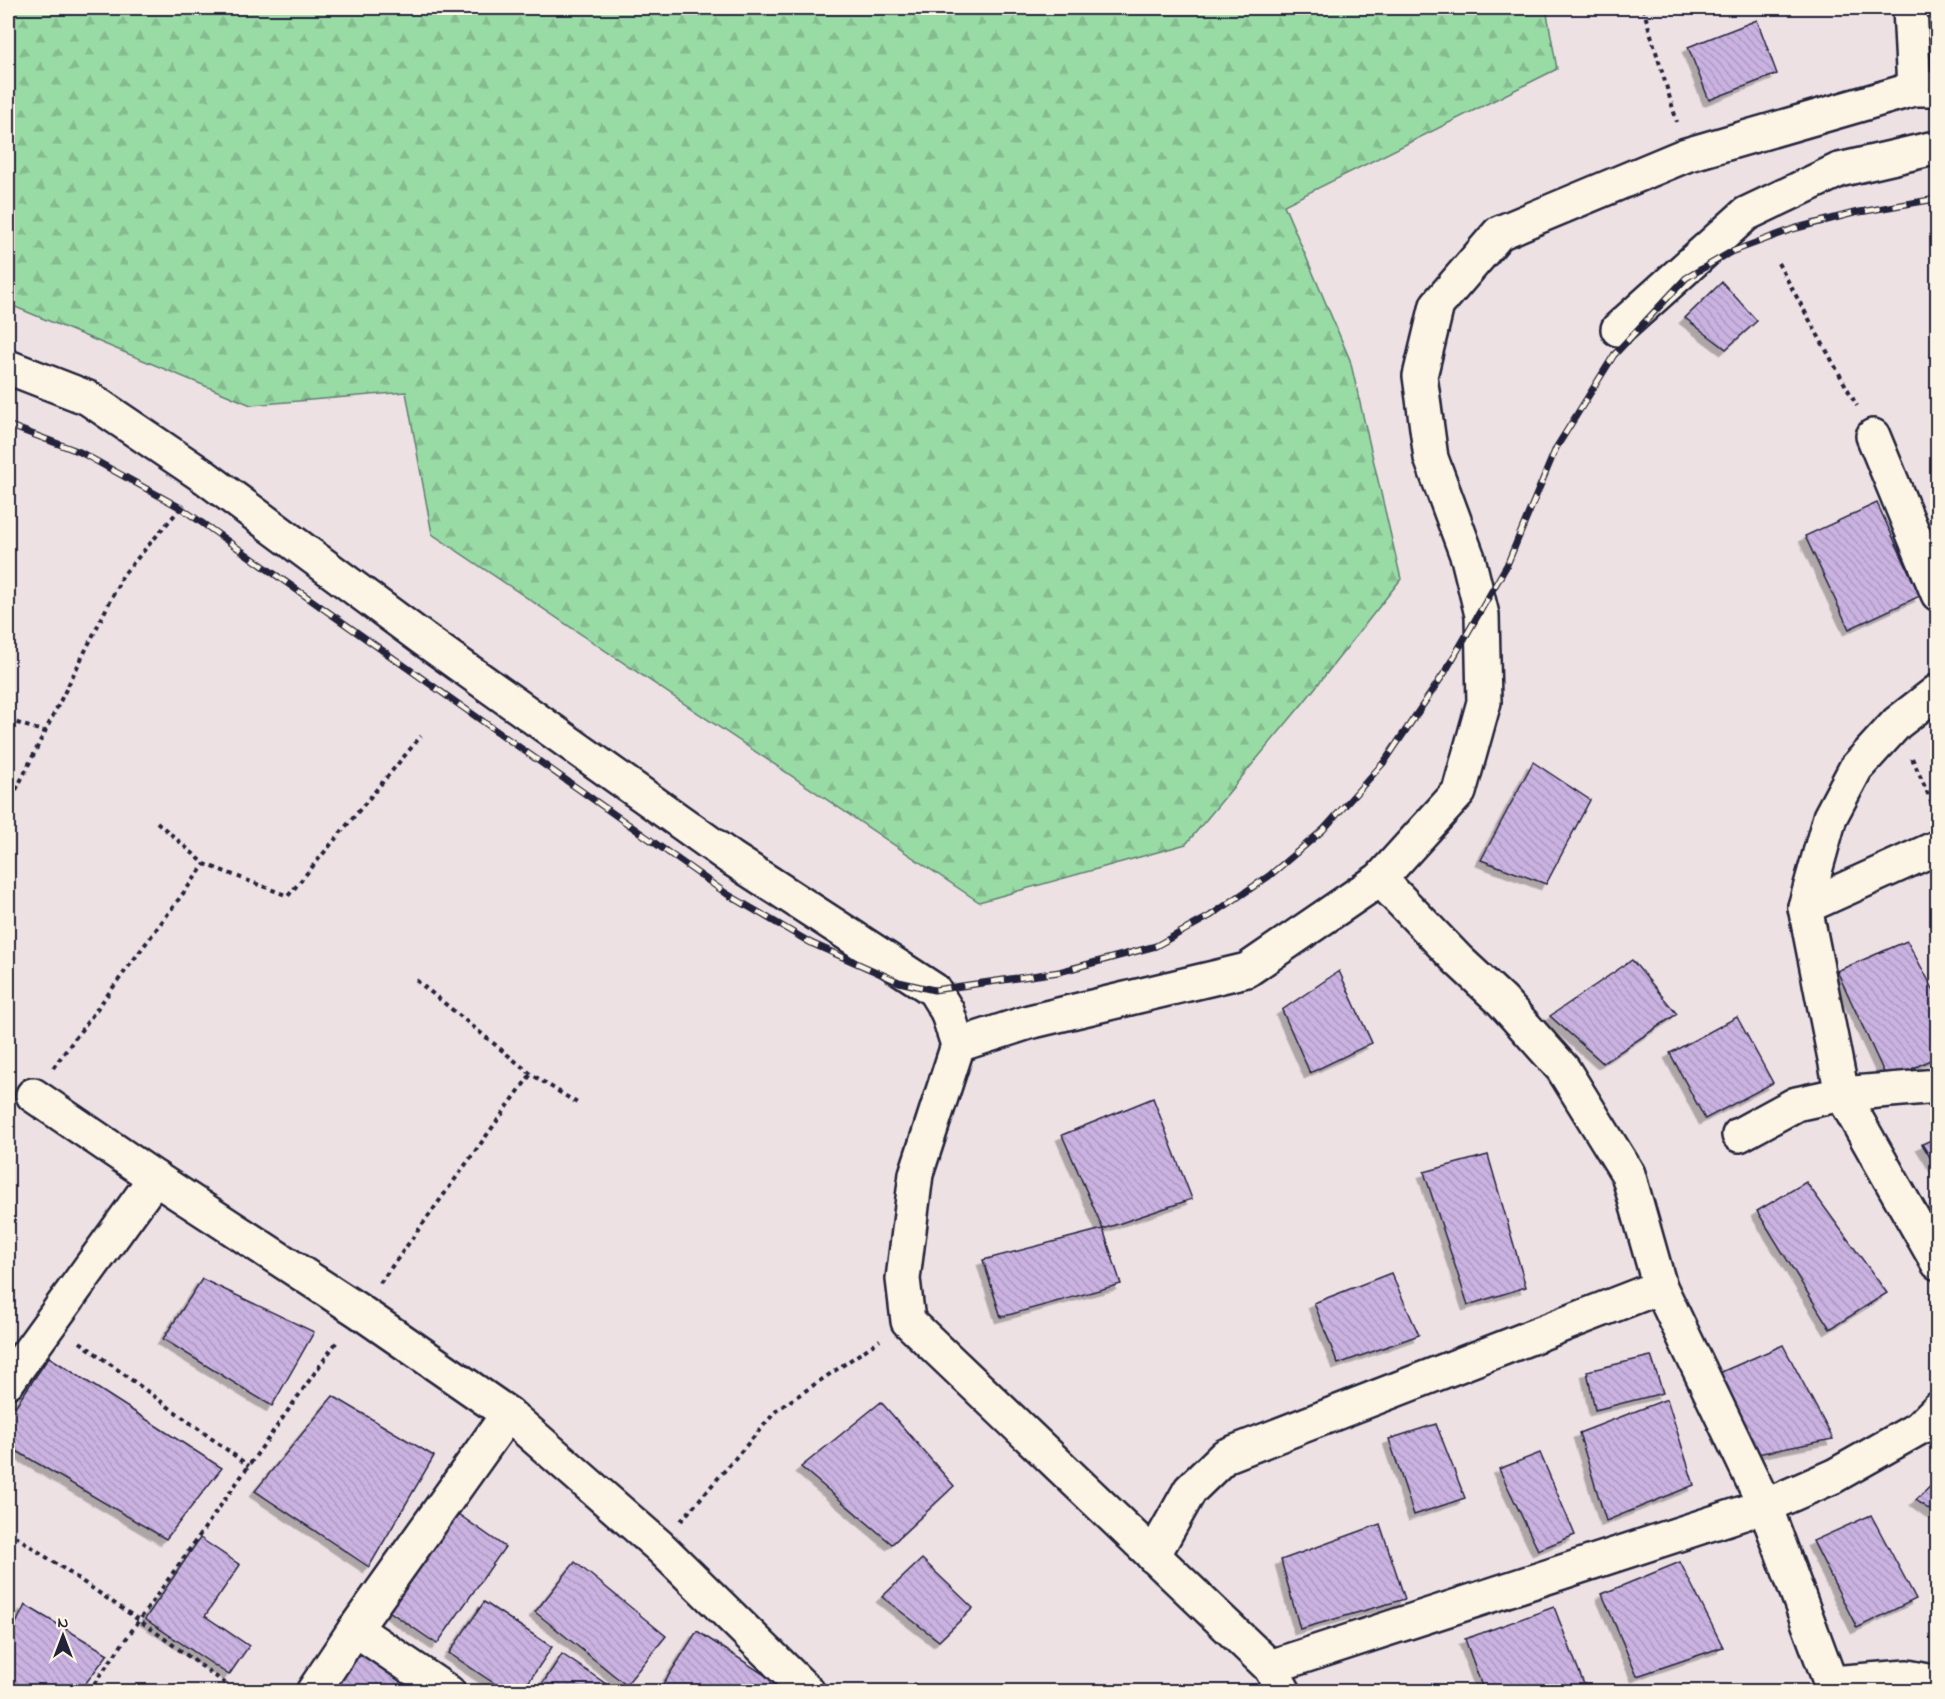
<svg xmlns="http://www.w3.org/2000/svg" width="1945" height="1699" font-family="'Indie Flower',sans-serif">
<defs>
<pattern id="forest-firs" width="22" height="20" patternUnits="userSpaceOnUse" patternTransform="scale(1.5)"><rect width="22" height="20" fill="#99dba5"/><path d="M5 1l3.5 6h-7zM16 11l3.5 6h-7z" fill="#84bc8f"/></pattern>
<pattern id="building-back-hatch" width="6" height="6" patternUnits="userSpaceOnUse" patternTransform="scale(1.5)"><rect width="6" height="6" fill="#cab2e1"/><path d="M-1 5l2 2M0 0l6 6M5-1l2 2" fill="none" stroke="#ad99c2"/></pattern>
<filter id="shadow"><feDropShadow dx="-5.5" dy="5.5" stdDeviation="0" flood-color="#0004"/></filter>
</defs>
<rect width="100%" height="100%" fill="#ede1e4"/>
<filter id="ink" filterUnits="userSpaceOnUse"><feTurbulence type="fractalNoise" baseFrequency=".0167" numOctaves="2"/><feDisplacementMap in="SourceGraphic" scale="12" xChannelSelector="R" yChannelSelector="G"/><feConvolveMatrix kernelMatrix="1 2 1 2 8 2 1 2 1" color-interpolation-filters="sRGB"/></filter>
<g filter="url(#ink)">
<polygon fill="url(#forest-firs)" stroke="#5e7e70" stroke-width="1.5" points="8,8 1546,8 1557,69 1284,205 1350,360 1401,579 1304,702 1186,844 979,902 432,534 406,392 251,405 8,304"/>
<g fill="url(#building-back-hatch)" stroke="#22223b" stroke-width="1.5" filter="url(#shadow)">
<polygon points="1757,20 1777,74 1709,100 1688,47"/>
<polygon points="1722,282 1757,321 1726,349 1685,318"/>
<polygon points="1877,503 1920,596 1849,629 1805,536"/>
<polygon points="1533,762 1590,800 1546,884 1481,860"/>
<polygon points="1907,941 1938,998 1938,1056 1888,1081 1837,971"/>
<polygon points="1632,960 1677,1014 1603,1063 1550,1016"/>
<polygon points="1339,971 1372,1043 1310,1073 1282,1010"/>
<polygon points="1737,1017 1773,1083 1705,1119 1670,1053"/>
<polygon points="1153,1098 1192,1199 1103,1229 1062,1135"/>
<polygon points="1938,1137 1938,1170 1922,1144"/>
<polygon points="1488,1155 1526,1287 1468,1305 1424,1172"/>
<polygon points="1806,1182 1887,1293 1830,1329 1757,1211"/>
<polygon points="1103,1229 1121,1284 1001,1317 983,1260"/>
<polygon points="1391,1273 1419,1335 1338,1364 1314,1303"/>
<polygon points="202,1279 314,1332 272,1406 163,1339"/>
<polygon points="1783,1345 1833,1439 1747,1456 1710,1377"/>
<polygon points="1651,1356 1663,1393 1595,1410 1587,1371"/>
<polygon points="49,1357 222,1468 166,1539 8,1446 8,1417"/>
<polygon points="333,1396 434,1456 369,1567 255,1491"/>
<polygon points="1667,1399 1694,1485 1606,1521 1579,1433"/>
<polygon points="881,1402 954,1486 892,1544 801,1467"/>
<polygon points="1436,1424 1465,1498 1414,1515 1389,1439"/>
<polygon points="1540,1453 1575,1535 1538,1550 1499,1469"/>
<polygon points="1938,1479 1938,1516 1916,1500"/>
<polygon points="451,1509 505,1547 437,1644 383,1607"/>
<polygon points="1871,1515 1916,1599 1857,1628 1813,1541"/>
<polygon points="1380,1524 1405,1599 1300,1629 1281,1560"/>
<polygon points="200,1538 240,1565 205,1616 249,1646 229,1675 145,1619"/>
<polygon points="922,1559 973,1608 939,1641 882,1597"/>
<polygon points="575,1562 666,1636 626,1685 535,1612"/>
<polygon points="1680,1562 1723,1647 1637,1676 1602,1594"/>
<polygon points="484,1602 552,1647 522,1692 507,1692 449,1653"/>
<polygon points="25,1605 108,1654 79,1692 8,1692 8,1640"/>
<polygon points="1554,1607 1587,1692 1484,1692 1465,1639"/>
<polygon points="697,1631 791,1692 658,1692"/>
<polygon points="360,1649 419,1692 348,1692 337,1684"/>
<polygon points="562,1654 618,1692 537,1692"/>
<polygon points="914,1683 924,1692 904,1692"/>
</g>
<g fill="none" stroke-linecap="round" stroke-linejoin="round">
<defs>
<g id="minor">
<polyline points="1910,8 1914,89"/>
<polyline points="1618,329 1746,214 1839,170 1930,149 1938,149"/>
<polyline points="8,367 88,398 205,477 422,638 731,858 934,990 947,1011 958,1045 916,1174 903,1279 908,1321 1270,1667 1284,1692"/>
<polyline points="1873,436 1938,594"/>
<polyline points="1938,691 1897,723 1856,768 1830,817 1805,907 1842,1094 1938,1263"/>
<polyline points="1380,879 1458,960 1502,1001 1563,1069 1628,1174 1660,1287 1765,1506 1834,1692"/>
<polyline points="1805,907 1938,847"/>
<polyline points="958,1045 1029,1022 1247,970 1380,879 1459,792 1484,702 1482,615 1468,558 1431,458 1420,376 1437,305 1499,233 1686,155 1914,89 1938,89"/>
<polyline points="33,1095 155,1178 359,1311 508,1414 659,1546 808,1692"/>
<polyline points="1739,1135 1796,1104 1842,1094 1938,1086"/>
<polyline points="8,1381 155,1178"/>
<polyline points="1153,1556 1190,1490 1225,1456 1660,1287"/>
<polyline points="355,1629 448,1692"/>
<polyline points="1270,1667 1765,1506 1834,1476 1919,1428 1938,1409"/>
<polyline points="1831,1683 1907,1677 1938,1683"/>
<polyline points="313,1692 355,1629 508,1414"/>
</g>
</defs>
<use href="#minor" stroke="#22223b" stroke-width="38"/>
<g stroke="#22223b" stroke-width="4" stroke-dasharray="4.5 4.5" stroke-linecap="butt">
<polyline points="1643,8 1677,122"/>
<polyline points="1778,263 1857,406"/>
<polyline points="8,720 45,732"/>
<polyline points="1912,758 1936,812"/>
<polyline points="8,806 123,575 184,504"/>
<polyline points="157,822 205,864 288,896 421,736"/>
<polyline points="416,980 531,1074 577,1103"/>
<polyline points="53,1068 205,864"/>
<polyline points="380,1283 531,1074"/>
<polyline points="80,1342 249,1466"/>
<polyline points="681,1521 777,1410 880,1340"/>
<polyline points="8,1531 139,1620 237,1692"/>
<polyline points="94,1684 338,1340"/>
</g>
<use href="#minor" stroke="#fcf5e5" stroke-width="33"/>
<defs>
<polyline id="rail" points="8,425 80,452 181,508 727,894 811,943 899,982 934,990 1059,972 1156,946 1210,916 1269,876 1323,830 1385,761 1445,672 1507,565 1556,448 1614,355 1686,278 1731,252 1793,229 1854,213 1930,200 1938,200"/>
</defs>
<use href="#rail" stroke="#22223b" stroke-width="7"/>
<use href="#rail" stroke="#fcf5e5" stroke-width="4.5" stroke-dasharray="14" stroke-linecap="butt"/>
</g>
</g>
<rect width="1945" height="1699" fill="none" stroke="#fcf5e5" stroke-width="30"/>
<rect x="15" y="15" width="1915" height="1669" fill="none" stroke="#22223b" stroke-width="2" filter="url(#ink)"/>
<g transform="translate(63 1636)" stroke="#fcf5e5" stroke-width="4.5" paint-order="stroke">
<path d="M0-4.5L10 22L0 15L-10 22Z" fill="#22223b"/>
<text y="-9" font-size="16" font-weight="bold" text-anchor="middle" fill="#22223b">N</text>
</g>
</svg>
